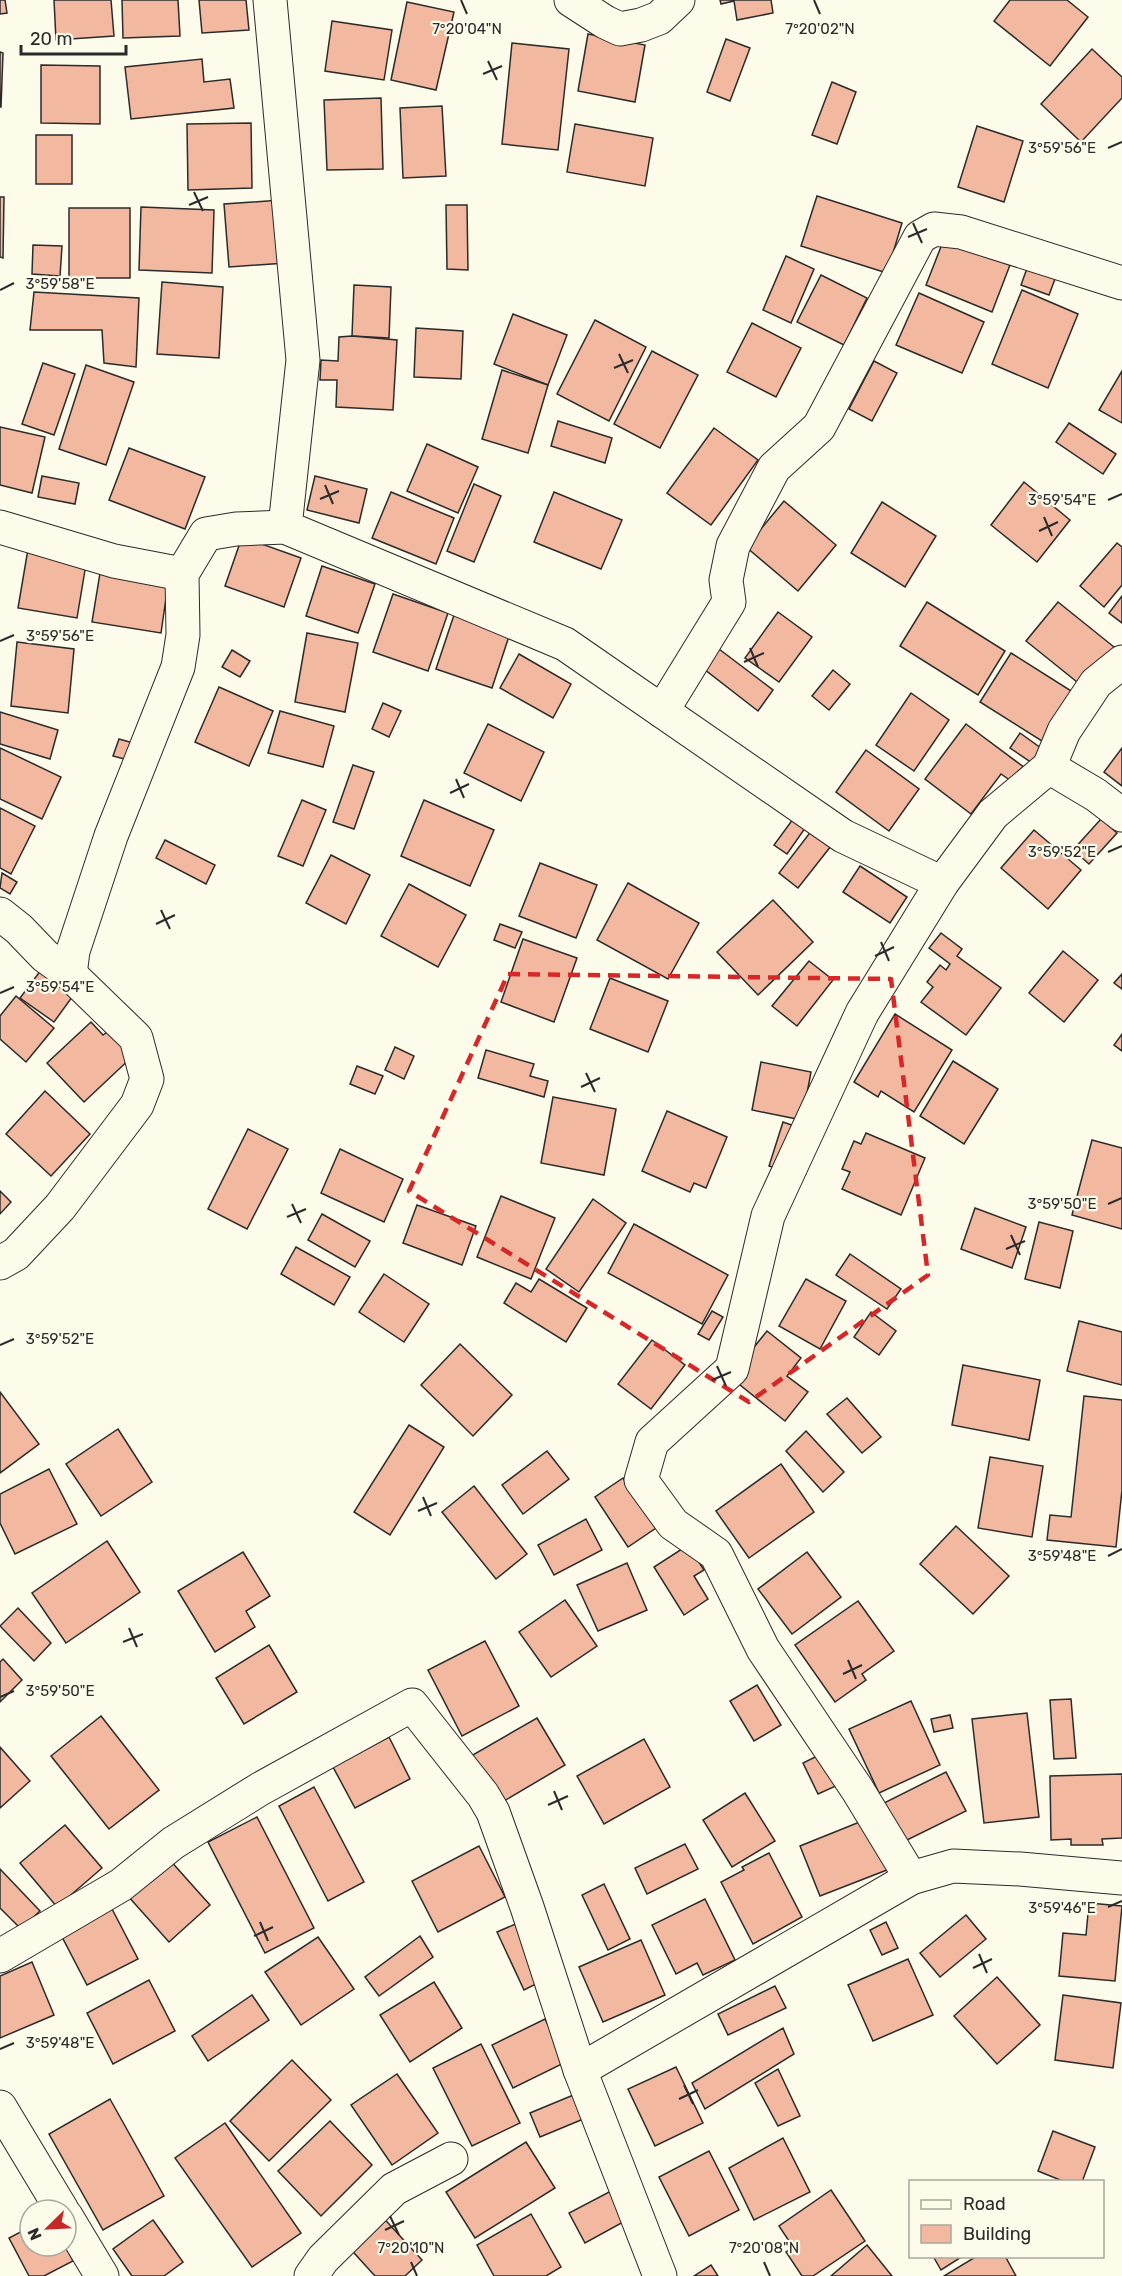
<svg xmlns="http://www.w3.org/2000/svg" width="1122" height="2276" font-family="Rubik,sans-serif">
<rect width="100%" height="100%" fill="#fdfbea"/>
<g fill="#f2b8a0" stroke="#2b2b2b" stroke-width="1.5">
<polygon points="0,0 5,0 7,13 0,14"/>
<polygon points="54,0 111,0 114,36 56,40"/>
<polygon points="122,0 178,0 180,36 123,38"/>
<polygon points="199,0 246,0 249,30 202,33"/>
<polygon points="720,0 771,0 773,13 737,20 734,1 721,4"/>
<polygon points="1010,0 1067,0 1088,17 1050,66 994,21"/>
<polygon points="407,2 454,12 436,90 391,80"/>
<polygon points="332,21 392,30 384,80 325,71"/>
<polygon points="588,34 645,45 635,102 578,91"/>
<polygon points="726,39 750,48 730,101 707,92"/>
<polygon points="512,43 569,49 558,150 502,144"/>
<polygon points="1092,49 1122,77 1122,98 1081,142 1041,104"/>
<polygon points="0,52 3,53 1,107 0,107"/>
<polygon points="202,59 204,82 230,79 234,108 131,119 125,67"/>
<polygon points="41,65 100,66 100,124 41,123"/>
<polygon points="832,82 856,92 837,144 812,135"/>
<polygon points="381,98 383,169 327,170 324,100"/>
<polygon points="442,106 446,176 403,178 400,108"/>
<polygon points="251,123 252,188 188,190 187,124"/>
<polygon points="575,124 653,138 645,186 567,172"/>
<polygon points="977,126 1023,141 1004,202 958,187"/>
<rect x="36" y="135" width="36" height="49"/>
<polygon points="817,196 902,223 887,273 801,246"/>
<polygon points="0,197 4,197 3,258 0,257"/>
<polygon points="281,200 286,263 229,267 224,204"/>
<polygon points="446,205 467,205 468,270 447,269"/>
<polygon points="141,207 214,210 212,273 139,270"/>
<rect x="69" y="208" width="61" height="70"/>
<polygon points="944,239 1010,265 992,312 926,285"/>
<polygon points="33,245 62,246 60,276 32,274"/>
<polygon points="786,256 814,269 791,323 763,310"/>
<polygon points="1030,260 1058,271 1049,295 1021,285"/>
<polygon points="821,275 867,298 844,345 797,322"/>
<polygon points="162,282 223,287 219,358 157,354"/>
<polygon points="354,285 391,287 389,338 352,336"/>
<polygon points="1022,290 1078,314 1048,388 992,364"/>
<polygon points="34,292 139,298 136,367 104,363 102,330 30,330"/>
<polygon points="919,293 984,322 962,373 896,345"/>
<polygon points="513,314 567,335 548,385 494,364"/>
<polygon points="595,320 646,347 609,421 557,394"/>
<polygon points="752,323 801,348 776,397 727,372"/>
<polygon points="416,328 463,331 461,379 414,377"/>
<polygon points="352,336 397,340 393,410 336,407 337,380 320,380 321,360 338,361 339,337"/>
<polygon points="652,351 698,375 660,448 614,424"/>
<polygon points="874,361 897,373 872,421 849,409"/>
<polygon points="43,363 75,374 54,435 22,424"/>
<polygon points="86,365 134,382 106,465 59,449"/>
<polygon points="502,370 548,385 528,453 482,439"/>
<polygon points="1122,371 1122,423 1099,410"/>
<polygon points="558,421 612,438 605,463 551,446"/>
<polygon points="1069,423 1116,454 1103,474 1056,442"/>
<polygon points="0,427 45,437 32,493 0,485"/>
<polygon points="714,428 758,460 711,525 667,493"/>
<polygon points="427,444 478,467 458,513 407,491"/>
<polygon points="129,448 205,477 185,529 109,500"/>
<polygon points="42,476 79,483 75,504 38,497"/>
<polygon points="315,476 367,489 359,523 307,510"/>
<polygon points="1024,482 1070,520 1037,562 991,525"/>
<polygon points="474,484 501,496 474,562 447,551"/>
<polygon points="391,492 454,518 436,564 372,538"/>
<polygon points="554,492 622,520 601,569 534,542"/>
<polygon points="784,501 836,545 798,591 746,547"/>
<polygon points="882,502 936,536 905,587 851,553"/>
<polygon points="242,537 301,558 284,607 225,586"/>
<polygon points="1117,543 1122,547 1122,585 1104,607 1080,586"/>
<polygon points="28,549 87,558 77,618 18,608"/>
<polygon points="322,566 375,584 358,633 306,616"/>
<polygon points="101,567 169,577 161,633 92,622"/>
<polygon points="393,594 448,613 428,671 373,652"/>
<polygon points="1122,596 1122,623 1109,613"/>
<polygon points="927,602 1005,651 978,695 900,646"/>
<polygon points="1058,602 1119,651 1087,690 1026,641"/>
<polygon points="456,609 512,627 492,688 436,669"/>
<polygon points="778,612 812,637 779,682 745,658"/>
<polygon points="307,633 358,643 345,712 295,702"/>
<polygon points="17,642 74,649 68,713 11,706"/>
<polygon points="719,649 773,690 758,711 704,669"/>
<polygon points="232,650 250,661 240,677 222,667"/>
<polygon points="1011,653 1076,694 1045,743 980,702"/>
<polygon points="519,654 571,684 553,718 500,688"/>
<polygon points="833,670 850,684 829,710 812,696"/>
<polygon points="219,687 273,711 249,766 195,742"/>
<polygon points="911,693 949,720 914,771 876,745"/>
<polygon points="383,703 401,711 389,737 372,729"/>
<polygon points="280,711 334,726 323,767 268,753"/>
<polygon points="0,712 58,730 50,759 0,744"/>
<polygon points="488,724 544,752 521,801 464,773"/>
<polygon points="966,724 1025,768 1014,783 1001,774 971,814 925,779"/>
<polygon points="1020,733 1045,751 1035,765 1010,748"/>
<polygon points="119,739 137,744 132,761 113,756"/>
<polygon points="0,748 61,777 42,819 0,799"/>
<polygon points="1122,748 1122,786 1104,772"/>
<polygon points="866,750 919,789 889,831 836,792"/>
<polygon points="353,765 374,772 354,829 333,822"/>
<polygon points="302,800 326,810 303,866 278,856"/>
<polygon points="424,800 494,830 470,886 401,856"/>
<polygon points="0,808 35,826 11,874 0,868"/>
<polygon points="796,815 808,824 787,854 774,845"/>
<polygon points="1101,819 1117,833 1089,864 1073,850"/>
<polygon points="812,830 831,846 798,888 779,873"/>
<polygon points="1034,830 1081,870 1048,909 1001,868"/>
<polygon points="165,840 215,865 206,884 156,858"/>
<polygon points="331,855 370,875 346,924 306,903"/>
<polygon points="540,863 597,885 576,938 519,916"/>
<polygon points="860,866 907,897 890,923 843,892"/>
<polygon points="2,873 17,882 10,894 0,888"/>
<polygon points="628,883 699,923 668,979 597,940"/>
<polygon points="409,884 466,915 438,967 381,936"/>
<polygon points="773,900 813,942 758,995 717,952"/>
<polygon points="500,924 522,932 515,948 494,940"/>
<polygon points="941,933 962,949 957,956 1001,988 966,1035 921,1002 933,987 927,982 940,965 946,970 950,964 929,948"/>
<polygon points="523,939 577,958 554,1022 501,1002"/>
<polygon points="1063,951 1098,980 1064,1022 1029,993"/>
<polygon points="809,961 833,980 797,1026 772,1006"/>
<polygon points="41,970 75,993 54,1022 20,998"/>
<polygon points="1122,974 1122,989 1114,983"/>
<polygon points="610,978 668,1001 648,1052 590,1029"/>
<polygon points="16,996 54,1028 26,1062 0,1039 0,1016"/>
<polygon points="895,1014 952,1050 914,1112 881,1091 878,1097 854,1082"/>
<polygon points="91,1022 103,1035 111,1029 135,1054 84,1102 47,1063"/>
<polygon points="1122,1034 1122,1051 1114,1045"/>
<polygon points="395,1047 414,1056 404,1079 385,1070"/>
<polygon points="486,1050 534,1064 530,1076 548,1081 544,1097 478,1078"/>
<polygon points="953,1061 998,1089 964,1144 920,1116"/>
<polygon points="761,1062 811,1072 802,1120 752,1110"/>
<polygon points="357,1066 383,1076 375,1094 350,1084"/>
<polygon points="45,1091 90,1134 51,1176 6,1134"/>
<polygon points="553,1097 616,1109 604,1175 541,1163"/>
<polygon points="667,1111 727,1137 706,1188 694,1183 690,1192 642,1171"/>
<polygon points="783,1122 800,1128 785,1171 769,1166"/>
<polygon points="248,1129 288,1149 247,1229 208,1209"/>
<polygon points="866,1133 925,1158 901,1215 842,1189 850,1172 842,1169 854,1141 861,1144"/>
<polygon points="1092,1140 1122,1148 1122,1229 1072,1215"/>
<polygon points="340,1149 403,1179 384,1222 321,1193"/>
<polygon points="0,1191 11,1202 0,1214"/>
<polygon points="501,1196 555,1218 531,1279 477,1257"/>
<polygon points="593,1199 626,1223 579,1292 546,1269"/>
<polygon points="417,1205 476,1226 462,1265 403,1243"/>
<polygon points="975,1208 1026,1227 1012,1268 961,1249"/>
<polygon points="322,1214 370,1241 355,1267 308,1240"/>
<polygon points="1039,1222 1073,1231 1060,1288 1025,1279"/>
<polygon points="634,1224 728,1275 702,1324 608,1273"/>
<polygon points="296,1247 350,1277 334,1305 281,1274"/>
<polygon points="850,1254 901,1289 887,1309 836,1275"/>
<polygon points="384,1274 429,1304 404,1342 359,1312"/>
<polygon points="539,1279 587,1308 566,1342 504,1303 516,1283 531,1292"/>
<polygon points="806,1279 846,1301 820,1349 779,1326"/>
<polygon points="712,1311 723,1317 709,1340 698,1334"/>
<polygon points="871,1312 896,1331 879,1355 854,1337"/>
<polygon points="1079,1321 1122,1332 1122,1385 1067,1371"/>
<polygon points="767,1331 801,1358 787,1376 808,1392 785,1421 730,1377"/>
<polygon points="652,1340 685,1365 651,1409 618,1384"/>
<polygon points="460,1344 512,1395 473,1436 421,1385"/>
<polygon points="963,1365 1040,1380 1029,1440 952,1425"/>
<polygon points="0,1392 39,1444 0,1473"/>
<polygon points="1084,1396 1122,1400 1122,1490 1116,1547 1047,1540 1050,1515 1071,1517"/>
<polygon points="847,1398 881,1437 862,1453 827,1414"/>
<polygon points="409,1425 444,1447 390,1535 354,1512"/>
<polygon points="118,1429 152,1482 101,1516 66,1464"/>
<polygon points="806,1431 844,1472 823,1492 786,1451"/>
<polygon points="547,1451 569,1479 523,1514 502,1485"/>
<polygon points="990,1457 1043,1466 1032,1537 978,1528"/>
<polygon points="781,1464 814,1512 749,1558 716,1511"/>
<polygon points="49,1469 77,1524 15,1554 0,1523 0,1494"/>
<polygon points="623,1478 656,1528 628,1547 595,1497"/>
<polygon points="474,1486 527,1554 496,1579 442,1512"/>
<polygon points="586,1519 602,1550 554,1575 538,1545"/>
<polygon points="956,1526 1009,1576 973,1614 920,1564"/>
<polygon points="107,1541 140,1592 66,1643 32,1593"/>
<polygon points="688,1545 704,1570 694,1576 708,1599 684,1615 654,1567"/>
<polygon points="243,1552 270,1596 246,1611 255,1627 215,1652 178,1591"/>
<polygon points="807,1552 841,1597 792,1634 758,1589"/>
<polygon points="627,1563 647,1610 598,1631 577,1585"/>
<polygon points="565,1600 597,1646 551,1677 519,1632"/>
<polygon points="858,1601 894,1651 862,1674 866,1680 835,1702 795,1645"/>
<polygon points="18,1608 51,1643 34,1661 0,1626"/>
<polygon points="485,1641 519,1706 462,1736 428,1670"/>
<polygon points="269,1645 297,1692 244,1724 216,1678"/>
<polygon points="3,1659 22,1680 0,1702 0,1662"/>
<polygon points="757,1685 781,1725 754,1741 730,1701"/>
<polygon points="1071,1699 1076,1758 1054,1759 1050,1700"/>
<polygon points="911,1701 940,1765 879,1793 849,1729"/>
<polygon points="1027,1713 1039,1817 984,1823 972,1719"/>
<polygon points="950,1715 953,1728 934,1732 931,1719"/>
<polygon points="101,1716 159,1790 109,1829 51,1756"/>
<polygon points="537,1718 565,1765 499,1804 471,1756"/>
<polygon points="389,1737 410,1779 355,1808 333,1767"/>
<polygon points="644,1739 670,1787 604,1824 577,1776"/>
<polygon points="0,1747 30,1781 0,1808"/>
<polygon points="821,1754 836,1786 818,1794 803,1763"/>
<polygon points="946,1772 966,1811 901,1843 882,1804"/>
<polygon points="1122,1774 1122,1838 1102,1839 1103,1845 1071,1845 1071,1839 1051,1840 1050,1776"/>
<polygon points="314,1787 364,1882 328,1901 279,1806"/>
<polygon points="745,1793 775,1841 732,1867 703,1820"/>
<polygon points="257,1817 314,1928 265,1953 208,1842"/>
<polygon points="872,1817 892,1868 820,1896 800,1846"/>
<polygon points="65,1825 102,1868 57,1907 20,1863"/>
<polygon points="685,1844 698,1869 647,1894 635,1868"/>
<polygon points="479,1846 505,1897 438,1932 412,1881"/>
<polygon points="769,1853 802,1917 753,1944 721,1882 744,1870 742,1867"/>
<polygon points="168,1858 210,1905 169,1942 127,1895"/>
<polygon points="0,1869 40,1911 21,1929 0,1908"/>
<polygon points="604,1884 630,1939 608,1950 582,1895"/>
<polygon points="705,1899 735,1960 703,1975 697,1963 676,1974 652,1925"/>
<polygon points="1089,1903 1122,1906 1115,1981 1059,1976 1063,1933 1086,1935"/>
<polygon points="111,1907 138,1959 87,1985 60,1933"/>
<polygon points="966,1915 986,1939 940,1977 920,1953"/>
<polygon points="886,1922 898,1948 882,1955 870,1930"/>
<polygon points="518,1923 544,1980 524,1990 497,1932"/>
<polygon points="420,1936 433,1957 379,1996 365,1977"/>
<polygon points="318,1937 354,1989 301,2025 265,1972"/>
<polygon points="641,1940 665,1995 603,2022 579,1967"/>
<polygon points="908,1959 933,2015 873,2041 848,1985"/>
<polygon points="32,1962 54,2015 0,2038 0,1976"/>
<polygon points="997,1977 1040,2025 997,2064 954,2016"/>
<polygon points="149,1980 175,2031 113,2064 87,2013"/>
<polygon points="434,1982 462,2028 410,2062 380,2015"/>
<polygon points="775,1986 786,2008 728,2035 718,2014"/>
<polygon points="252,1995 269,2020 208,2061 192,2036"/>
<polygon points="1063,1995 1121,2003 1113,2068 1055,2060"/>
<polygon points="545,2019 566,2062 513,2088 492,2045"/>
<polygon points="783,2028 794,2054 705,2109 692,2083"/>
<polygon points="481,2044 520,2123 472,2146 433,2068"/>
<polygon points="292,2060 331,2100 269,2161 230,2121"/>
<polygon points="676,2067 703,2123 655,2146 628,2089"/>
<polygon points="778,2069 800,2116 778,2126 755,2083"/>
<polygon points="397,2074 438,2133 392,2165 351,2105"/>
<polygon points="583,2091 593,2115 540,2137 530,2113"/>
<polygon points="110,2099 164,2196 103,2230 49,2134"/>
<polygon points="330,2121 372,2165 321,2216 278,2171"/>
<polygon points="225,2123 301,2233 252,2267 175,2158"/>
<polygon points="1053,2131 1095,2147 1082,2182 1065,2182 1038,2171"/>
<polygon points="783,2138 810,2192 754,2220 729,2168"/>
<polygon points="526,2142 555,2188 475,2238 446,2192"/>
<polygon points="709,2151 739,2210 689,2236 659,2177"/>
<polygon points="831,2190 865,2241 813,2276 802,2276 786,2252 793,2247 779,2226"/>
<polygon points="611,2191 627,2220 585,2243 569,2213"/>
<polygon points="378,2212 422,2260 405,2276 375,2276 345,2243"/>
<polygon points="531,2214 561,2267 546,2276 494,2276 477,2245"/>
<polygon points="153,2220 183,2262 164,2276 132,2276 113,2249"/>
<polygon points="30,2227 30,2246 65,2246 73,2261 44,2276 29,2276 9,2238"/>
<polygon points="867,2245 892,2276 831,2276"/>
<polygon points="933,2256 963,2256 941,2270"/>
<polygon points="977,2256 1005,2256 1016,2276 944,2276"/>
<polygon points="711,2265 718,2276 694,2276"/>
</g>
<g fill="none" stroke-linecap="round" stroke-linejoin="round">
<defs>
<g id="minor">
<polyline points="270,0 303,360 285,527"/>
<polyline points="571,0 605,22 620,29 641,25 659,18 678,0"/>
<polyline points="0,527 114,561 182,574"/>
<polyline points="662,711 729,602 726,580 733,546 774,468 819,427 920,237 934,229 961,232 1122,283"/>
<polyline points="1049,767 1064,731 1096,683 1122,662"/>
<polyline points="0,914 19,929 45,956 70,974 136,1038 147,1079 137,1105 60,1207 16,1254 0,1263"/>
<polyline points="70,974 73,951 111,836 178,667 183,635 182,574 206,534 236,529 285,527 565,644 843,836 942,883"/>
<polyline points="911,1878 857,1789 763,1649 716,1554 673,1524 641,1480 652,1442 732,1369 768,1216 862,1013 942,883 993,814 1049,767 1096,795 1122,815"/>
<polyline points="0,1956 121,1885 173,1843 260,1789 412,1705 483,1795 493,1812 527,1907 580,2070 660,2276"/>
<polyline points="580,2070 911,1878 953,1866 1020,1869 1122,1878"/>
<polyline points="0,2107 62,2210"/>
<polyline points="66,2216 102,2276"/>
<polyline points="311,2276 323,2259 394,2189 451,2159"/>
</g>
</defs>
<use href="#minor" stroke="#2b2b2b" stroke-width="35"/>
<use href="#minor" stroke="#fdfbea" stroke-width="33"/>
</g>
<path fill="none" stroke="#d62828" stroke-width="4.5" stroke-dasharray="12 8" stroke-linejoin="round" d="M508 974 891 979 928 1275 749 1402 409 1191Z"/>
<path fill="none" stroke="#2b2b2b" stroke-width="2" d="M461 0 467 14M814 0 820 14M488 61 497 80M483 74 502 66M1108 148 1122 142M194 192 203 211M189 205 208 197M913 223 922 243M908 237 927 229M0 290 14 283M619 354 628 373M614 368 633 360M325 485 333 504M320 499 339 491M1108 500 1122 494M1044 517 1052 536M1039 531 1058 522M0 641 14 635M750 648 758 667M744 662 764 653M456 779 464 798M450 793 469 784M1108 852 1122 846M161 910 170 929M156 924 175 915M881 942 889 961M875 956 894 947M0 993 14 987M586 1073 595 1092M581 1087 600 1078M292 1204 301 1223M1108 1204 1122 1198M287 1217 306 1209M1011 1235 1020 1255M1006 1249 1025 1241M0 1345 14 1339M717 1366 726 1386M712 1380 731 1372M423 1497 431 1516M418 1511 437 1503M1108 1556 1122 1549M129 1628 137 1647M123 1642 143 1634M848 1660 856 1679M843 1674 862 1665M0 1697 14 1691M554 1791 562 1810M548 1805 568 1796M1108 1907 1122 1901M260 1922 268 1941M254 1936 273 1927M979 1954 987 1973M973 1968 992 1959M0 2049 14 2043M684 2085 693 2104M679 2099 698 2090M390 2216 399 2235M385 2230 404 2221M411 2262 417 2276M764 2262 770 2276"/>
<g font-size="15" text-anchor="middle" fill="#2b2b2b" stroke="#fdfbea" stroke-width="4.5" stroke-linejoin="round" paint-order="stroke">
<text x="467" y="34">7°20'04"N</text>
<text x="820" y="34">7°20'02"N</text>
<text x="1062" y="153">3°59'56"E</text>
<text x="60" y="289">3°59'58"E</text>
<text x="1062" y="505">3°59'54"E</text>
<text x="60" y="641">3°59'56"E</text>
<text x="1062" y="857">3°59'52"E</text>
<text x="60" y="992">3°59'54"E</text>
<text x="1062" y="1209">3°59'50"E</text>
<text x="60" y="1344">3°59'52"E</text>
<text x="1062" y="1561">3°59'48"E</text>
<text x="60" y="1696">3°59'50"E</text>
<text x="1062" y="1913">3°59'46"E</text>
<text x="60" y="2048">3°59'48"E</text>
<text x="411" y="2253">7°20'10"N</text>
<text x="764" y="2253">7°20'08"N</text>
</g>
<rect x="909" y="2180" width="195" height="78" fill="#fdfbea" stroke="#a9a89e" stroke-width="1.5"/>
<rect x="921" y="2200" width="30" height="9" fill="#fdfbea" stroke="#a9a89e" stroke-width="1.5"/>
<text x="963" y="2210" font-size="18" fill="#2b2b2b">Road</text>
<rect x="921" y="2225" width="30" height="18" fill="#f2b8a0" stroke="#a9a89e" stroke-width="1.5"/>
<text x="963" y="2240" font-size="18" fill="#2b2b2b">Building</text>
<g transform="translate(48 2228) rotate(246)"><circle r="28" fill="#fdfbea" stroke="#a9a89e" stroke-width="1.5"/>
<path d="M0-4.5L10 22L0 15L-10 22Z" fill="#c62828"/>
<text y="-9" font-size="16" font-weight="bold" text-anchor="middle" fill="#2b2b2b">N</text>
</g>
<path d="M21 45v9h105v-9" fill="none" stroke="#2b2b2b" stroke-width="3"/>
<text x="30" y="45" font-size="18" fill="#2b2b2b" stroke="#fdfbea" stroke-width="4.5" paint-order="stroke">20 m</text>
</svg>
